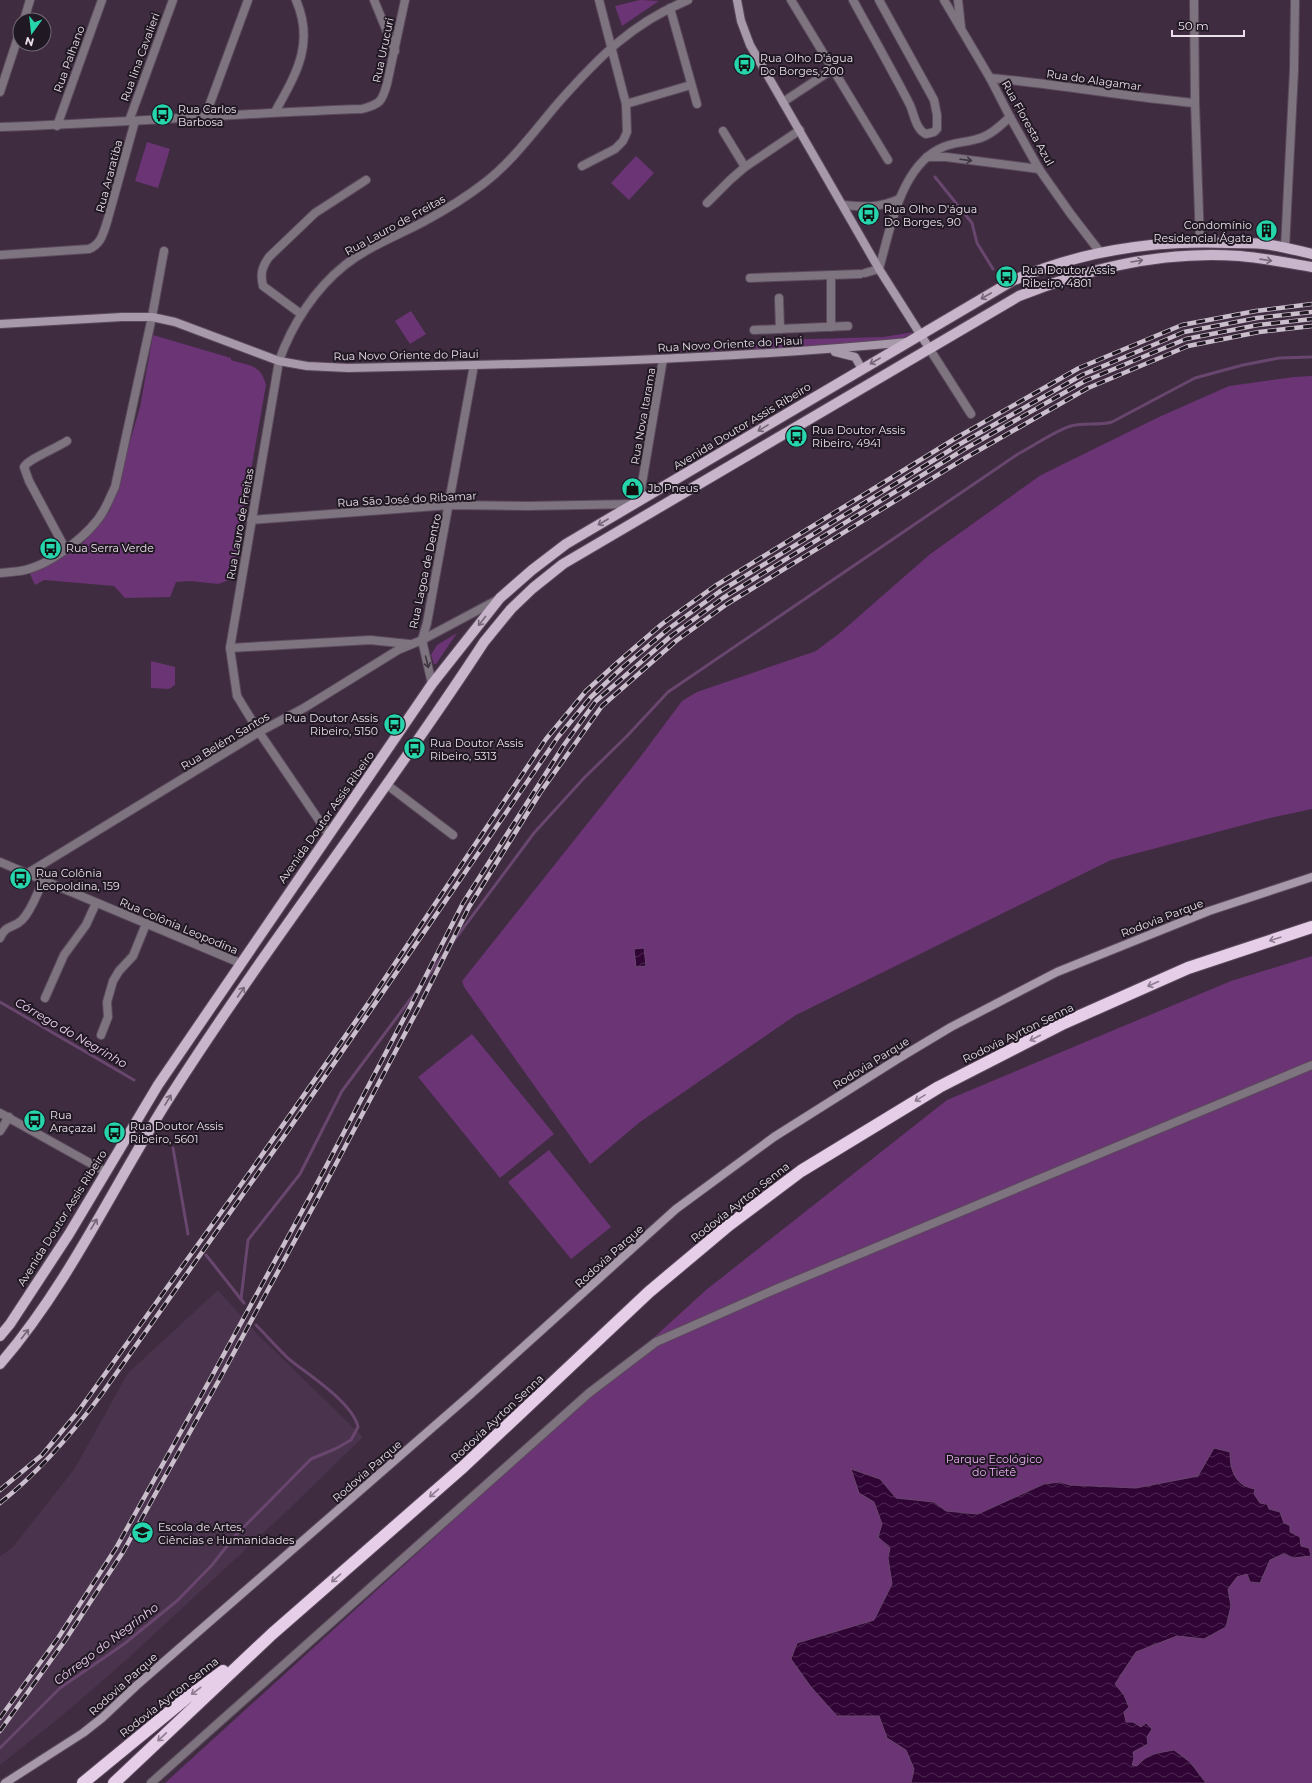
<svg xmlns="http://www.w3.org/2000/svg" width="1312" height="1783" font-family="Montserrat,sans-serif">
<defs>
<pattern id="water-waves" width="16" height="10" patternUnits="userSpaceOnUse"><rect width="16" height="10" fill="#300536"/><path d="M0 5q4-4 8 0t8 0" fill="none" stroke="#4e2953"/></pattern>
</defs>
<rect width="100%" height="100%" fill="#3f2c41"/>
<polygon fill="#4a334d" points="218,1290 258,1335 363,1437 288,1510 123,1663 64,1714 0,1765 0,1556 13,1547 75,1468 128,1373"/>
<g fill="#6b3474">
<polygon points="640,0 659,1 622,26 615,6"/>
<polygon points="147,142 170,149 158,188 135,181"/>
<polygon points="636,156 654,173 629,200 611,183"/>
<polygon points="411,311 426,334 410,344 395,321"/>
<polygon points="914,332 889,347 870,345 673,352 776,340 883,337"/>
<path d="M153 335 231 358V360C249 366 261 364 266 385L232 579 218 584 190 581 176 582 170 597 125 598 114 586 44 580 35 585 30 574 83 543 110 510 140 407Z"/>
<polygon points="1312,376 1312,809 1270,818 1111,860 796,1015 640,1122 590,1164 464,987 462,981 638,760 682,701 697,692 816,651 841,632 929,555 1041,475 1159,417 1229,386 1294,377"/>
<polygon points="457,633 436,664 434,664 431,655 437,645"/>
<polygon points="151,661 175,667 175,685 169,689 151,688"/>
<polygon points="1312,956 1312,1783 165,1783 706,1290 947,1100 1231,981"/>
<polygon points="472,1034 554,1134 500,1178 418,1077"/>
<polygon points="549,1150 611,1227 571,1259 508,1182"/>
</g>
<g fill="url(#water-waves)" stroke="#68466d">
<polygon points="644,948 646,966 636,967 634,949"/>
<path d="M1214 1448 1230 1452C1230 1470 1235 1486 1255 1489L1254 1494 1260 1503 1267 1504 1269 1509 1280 1512 1284 1523 1290 1525V1532L1300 1537 1301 1546 1309 1548 1311 1556 1293 1558 1284 1554 1270 1560 1260 1583 1250 1582 1247 1574 1237 1577 1228 1589 1231 1606 1226 1627 1204 1639 1177 1636 1136 1652 1115 1684 1124 1695 1129 1707 1124 1712 1126 1722H1133L1141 1727 1146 1723 1152 1729 1147 1737 1148 1744 1133 1752 1134 1758 1132 1765 1137 1766C1148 1753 1158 1753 1174 1750L1190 1762 1206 1783H911L914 1769 906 1750 887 1738 879 1716H837L811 1687 791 1659 797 1643 874 1620 892 1584 888 1558 890 1548 878 1537 882 1524 874 1502 859 1493 851 1469 880 1479 896 1498 934 1502 946 1511 978 1514 1044 1484 1060 1482 1070 1485 1136 1488 1198 1476Z"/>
</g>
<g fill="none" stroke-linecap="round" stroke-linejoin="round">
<g stroke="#68466d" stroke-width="3">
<polyline points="935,177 972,223 977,243 993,269"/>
<polyline points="0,1002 134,1080"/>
<polyline points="173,1148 188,1234"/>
<polyline points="206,1255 244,1303"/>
<path d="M241 1299 248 1240 300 1174 342 1091 534 833 584 778 627 736 668 692 1018 454C1032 447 1058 429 1071 426 1084 422 1099 426 1112 422L1195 378 1243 365 1279 358 1312 357"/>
<path d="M0 1748 60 1688 124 1644 178 1600 212 1565 235 1536 311 1459 335 1449 351 1440 358 1427C353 1403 309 1375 290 1360 278 1349 267 1336 256 1325"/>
</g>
<defs>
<g id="street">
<polyline points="374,0 395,51"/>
<polyline points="791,0 888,160"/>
<path d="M853 0C872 35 892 70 910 105 914 114 916 130 926 134L934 132 937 129V115L934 100 879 0"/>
<polyline points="944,0 990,78 1010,117 1039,169 1070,213 1100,252"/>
<polyline points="958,0 961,27"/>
<polyline points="1194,0 1195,103 1200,242"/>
<polyline points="670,8 697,104"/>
<polyline points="24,20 30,0"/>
<path d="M990 78C1059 84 1126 97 1195 103"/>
<polyline points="0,92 20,31"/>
<polyline points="783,102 833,69"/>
<polyline points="626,104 691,85"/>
<path d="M275 112C296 74 315 44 296 0"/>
<polyline points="205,117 248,0"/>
<polyline points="129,121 173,0"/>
<polyline points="57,126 102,0"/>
<path d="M0 127C121 123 241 113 362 109 380 104 382 102 387 84L405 0"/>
<polyline points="723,131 745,167"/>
<polyline points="927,157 946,157 1039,169"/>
<polyline points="582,166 615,149 623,141 627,132 626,104 599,0"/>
<polyline points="707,203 730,180 745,167 800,130"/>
<path d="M843 205C863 207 880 208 899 199"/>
<polyline points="1285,248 1294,70 1295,0"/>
<path d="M0 255 89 249C101 244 103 234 107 222L135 121"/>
<path d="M865 273 879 269C890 230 900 169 939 149 951 142 964 143 977 139 990 136 1000 126 1010 117"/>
<polyline points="831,276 831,327"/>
<polyline points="750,278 860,274"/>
<polyline points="779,298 780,329"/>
<path d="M301 314 263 286C260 274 262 267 269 257L315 213 366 180"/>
<polyline points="754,330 848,326"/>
<polyline points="929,348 971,414"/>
<polyline points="639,501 663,359"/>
<polyline points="251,520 450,505 527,506 634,504"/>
<path d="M66 550 29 481 24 467C28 459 57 448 67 441"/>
<path d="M0 573C8 572 17 572 25 570 51 564 91 534 104 510 108 503 111 495 115 487L152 317 164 251"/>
<polyline points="422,640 427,623 474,365"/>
<polyline points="422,640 432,684"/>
<polyline points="230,648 370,640 409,644"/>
<polyline points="386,784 453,835"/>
<path d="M329 835 259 732 237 696 230 648 279 361C292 324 315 289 345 265 369 246 399 235 425 221 445 210 465 198 483 184 513 161 535 130 559 102 599 57 632 23 688 0"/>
<polyline points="0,862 240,963"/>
<polyline points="28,873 259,732 304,708 398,650 422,640 499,599"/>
<path d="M0 938C6 924 13 929 22 920 32 910 37 893 43 881"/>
<polyline points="45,998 64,955 86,925 96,903"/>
<polyline points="101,1035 108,1017 107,1002 113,981 119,971 133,956 146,924"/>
<polyline points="0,1113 106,1172"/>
<polyline points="0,1131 9,1117"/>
<polyline points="151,1783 589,1393 656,1342 776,1289 1312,1065"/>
</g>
<g id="secondary">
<polyline points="737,0 741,21 750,45 879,269 929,348"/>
<path d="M0 324 122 317H152L175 322 279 361 307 366 348 368C535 364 722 360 908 342"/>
<polyline points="835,352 855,357 862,369"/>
<polyline points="5,1783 83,1733 102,1718 136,1686 471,1394 676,1209 774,1137 896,1060 951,1027 1057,972 1209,911 1312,877"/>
</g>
<g id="primary">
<path d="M0 1336 10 1324 69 1234 158 1085 432 684 500 598 532 570 566 544 1012 281C1080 251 1154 240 1228 243 1240 243 1253 243 1264 244 1280 246 1296 250 1312 254"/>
<path d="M0 1364C70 1283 114 1184 171 1095 270 940 384 796 484 642L511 609 533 588 563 564 1019 296C1089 268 1163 250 1240 256 1264 258 1288 263 1312 267"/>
</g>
<g id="highway">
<polyline points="83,1783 184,1700 223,1671"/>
<polyline points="114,1783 272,1634 463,1467 649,1292 729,1225 801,1171 939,1087 1064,1023 1188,968 1312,927"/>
</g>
</defs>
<use href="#street" stroke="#5b495c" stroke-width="10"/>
<use href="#secondary" stroke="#5b495c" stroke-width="10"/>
<use href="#primary" stroke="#5b495c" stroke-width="12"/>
<use href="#highway" stroke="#5b495c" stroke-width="14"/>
<use href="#street" stroke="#7e747f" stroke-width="8"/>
<use href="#secondary" stroke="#a899aa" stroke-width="8"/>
<use href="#primary" stroke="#c8b4cb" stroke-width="10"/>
<use href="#highway" stroke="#e6cee9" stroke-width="12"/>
<defs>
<g id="rail">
<polyline points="0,1490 42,1455 77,1413 250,1172 367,1005 546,739 586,691 618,662 662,624 715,586 956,438 1079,368 1182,325 1256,311 1312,304"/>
<path d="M0 1503C39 1472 71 1435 101 1395L285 1135 558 737 591 697 623 667 667 630 719 592 960 444 1082 375 1184 332 1257 318 1312 312"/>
<polyline points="0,1718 58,1638 116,1548 212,1376 312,1193 412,1003 463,903 564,745 596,701 671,636 723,598 963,450 1085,381 1186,339 1258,325 1312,319"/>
<polyline points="0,1731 64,1642 123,1552 219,1380 319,1196 419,1007 469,907 540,793 602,706 676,641 727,604 967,457 1088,388 1188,346 1259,332 1312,326"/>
</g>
</defs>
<use href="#rail" stroke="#cbbecc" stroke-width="4.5"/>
<use href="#rail" stroke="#201822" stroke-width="3" stroke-dasharray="9" stroke-linecap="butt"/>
</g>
<defs><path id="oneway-shaft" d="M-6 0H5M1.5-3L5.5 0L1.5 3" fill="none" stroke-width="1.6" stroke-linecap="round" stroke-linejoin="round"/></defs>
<g stroke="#3c343e">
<use href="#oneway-shaft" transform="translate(966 160) rotate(7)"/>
<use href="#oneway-shaft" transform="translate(427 662) rotate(76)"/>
</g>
<g stroke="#746676">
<use href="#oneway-shaft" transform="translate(1266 260) rotate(8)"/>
<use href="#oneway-shaft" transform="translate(1137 261) rotate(-9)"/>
<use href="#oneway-shaft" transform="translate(986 296) rotate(150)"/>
<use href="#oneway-shaft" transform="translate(875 361) rotate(150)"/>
<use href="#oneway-shaft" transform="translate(763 428) rotate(149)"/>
<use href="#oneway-shaft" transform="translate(603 522) rotate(150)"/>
<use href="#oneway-shaft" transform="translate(482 621) rotate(128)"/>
<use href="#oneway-shaft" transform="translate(241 992) rotate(-56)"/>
<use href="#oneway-shaft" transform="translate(168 1100) rotate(-59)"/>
<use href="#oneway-shaft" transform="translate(94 1224) rotate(-59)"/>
<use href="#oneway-shaft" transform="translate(25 1334) rotate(-52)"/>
</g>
<g stroke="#8d7c8f">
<use href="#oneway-shaft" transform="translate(1275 939) rotate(162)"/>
<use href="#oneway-shaft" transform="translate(1153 984) rotate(156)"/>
<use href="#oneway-shaft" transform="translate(1035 1038) rotate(153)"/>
<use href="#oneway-shaft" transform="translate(920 1098) rotate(149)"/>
<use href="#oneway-shaft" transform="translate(434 1493) rotate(139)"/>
<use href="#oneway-shaft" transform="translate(336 1578) rotate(139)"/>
<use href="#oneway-shaft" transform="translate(196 1691) rotate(143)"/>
<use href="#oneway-shaft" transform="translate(162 1737) rotate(137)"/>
</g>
<defs>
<symbol id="bus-disc" viewBox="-11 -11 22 22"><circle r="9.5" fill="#27d5ad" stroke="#201822"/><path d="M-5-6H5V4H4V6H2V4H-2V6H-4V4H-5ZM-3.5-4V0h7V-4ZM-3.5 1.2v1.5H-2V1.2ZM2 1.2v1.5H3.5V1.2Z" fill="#111"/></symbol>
<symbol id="building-disc" viewBox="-11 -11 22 22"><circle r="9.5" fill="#27d5ad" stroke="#201822"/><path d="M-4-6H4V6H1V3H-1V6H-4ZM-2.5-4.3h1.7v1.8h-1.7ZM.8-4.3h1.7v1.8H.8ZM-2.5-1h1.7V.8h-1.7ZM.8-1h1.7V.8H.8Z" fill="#111"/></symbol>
<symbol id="shop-disc" viewBox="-11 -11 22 22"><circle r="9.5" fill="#27d5ad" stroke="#201822"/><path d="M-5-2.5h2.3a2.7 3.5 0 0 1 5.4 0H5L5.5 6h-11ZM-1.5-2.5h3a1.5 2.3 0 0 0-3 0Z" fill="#111"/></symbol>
<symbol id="university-disc" viewBox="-11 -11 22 22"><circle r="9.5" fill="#27d5ad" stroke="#201822"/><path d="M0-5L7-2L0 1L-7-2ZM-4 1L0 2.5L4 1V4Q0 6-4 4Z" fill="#111"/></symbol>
</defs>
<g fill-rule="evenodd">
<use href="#bus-disc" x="732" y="52" width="25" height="25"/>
<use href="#bus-disc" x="150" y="102" width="25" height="25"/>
<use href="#bus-disc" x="856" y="202" width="25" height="25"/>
<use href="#building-disc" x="1254" y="218" width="25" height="25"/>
<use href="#bus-disc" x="994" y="264" width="25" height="25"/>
<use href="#bus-disc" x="784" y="424" width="25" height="25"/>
<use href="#shop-disc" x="620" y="476" width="25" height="25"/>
<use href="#bus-disc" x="38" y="536" width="25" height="25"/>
<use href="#bus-disc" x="382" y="712" width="25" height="25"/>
<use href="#bus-disc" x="402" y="736" width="25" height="25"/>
<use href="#bus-disc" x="8" y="866" width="25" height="25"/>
<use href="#bus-disc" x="22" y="1108" width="25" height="25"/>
<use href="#bus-disc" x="102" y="1120" width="25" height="25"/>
<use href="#university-disc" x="130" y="1520" width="25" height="25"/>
</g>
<g text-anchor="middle" stroke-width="4" stroke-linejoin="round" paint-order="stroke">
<g font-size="11" fill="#ebdfec" stroke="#201822">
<text transform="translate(383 50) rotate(-78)" y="4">Rua Urucuri</text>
<text transform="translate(140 57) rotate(-70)" y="4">Rua lina Cavalieri</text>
<text transform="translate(69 59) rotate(-70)" y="4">Rua Palhano</text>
<text transform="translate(1094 80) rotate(8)" y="4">Rua do Alagamar</text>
<text transform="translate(1028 123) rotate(61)" y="4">Rua Floresta Azul</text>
<text transform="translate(109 176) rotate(-75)" y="4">Rua Araratiba</text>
<text transform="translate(395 225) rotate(-29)" y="4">Rua Lauro de Freitas</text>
<text transform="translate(730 344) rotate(-3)" y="4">Rua Novo Oriente do Piaui</text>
<text transform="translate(406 355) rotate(-1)" y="4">Rua Novo Oriente do Piaui</text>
<text transform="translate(643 416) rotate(-80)" y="4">Rua Nova Itarama</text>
<text transform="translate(742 426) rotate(-31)" y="4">Avenida Doutor Assis Ribeiro</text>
<text transform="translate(407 499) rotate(-3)" y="4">Rua São José do Ribamar</text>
<text transform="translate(240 524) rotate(-80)" y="4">Rua Lauro de Freitas</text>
<text transform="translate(425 571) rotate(-78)" y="4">Rua Lagoa de Dentro</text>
<text transform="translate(225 741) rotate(-31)" y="4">Rua Belém Santos</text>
<text transform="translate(326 817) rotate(-55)" y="4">Avenida Doutor Assis Ribeiro</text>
<text transform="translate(1162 918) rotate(-21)" y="4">Rodovia Parque</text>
<text transform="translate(179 926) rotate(23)" y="4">Rua Colônia Leopodina</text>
<text transform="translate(1018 1033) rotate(-26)" y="4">Rodovia Ayrton Senna</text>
<text transform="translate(871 1063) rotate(-32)" y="4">Rodovia Parque</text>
<text transform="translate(740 1202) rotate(-38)" y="4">Rodovia Ayrton Senna</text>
<text transform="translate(62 1218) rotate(-58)" y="4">Avenida Doutor Assis Ribeiro</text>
<text transform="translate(609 1256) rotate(-42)" y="4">Rodovia Parque</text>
<text transform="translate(497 1418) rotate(-43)" y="4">Rodovia Ayrton Senna</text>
<text transform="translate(367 1471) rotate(-41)" y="4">Rodovia Parque</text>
<text transform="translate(123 1684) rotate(-42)" y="4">Rodovia Parque</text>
<text transform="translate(169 1697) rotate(-38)" y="4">Rodovia Ayrton Senna</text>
</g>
<g font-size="11" fill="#ebdfec" stroke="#201822" text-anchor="start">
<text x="760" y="62">Rua Olho D'água<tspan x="760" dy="13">Do Borges, 200</tspan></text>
<text x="178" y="113">Rua Carlos<tspan x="178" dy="13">Barbosa</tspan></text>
<text x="884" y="213">Rua Olho D'água<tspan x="884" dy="13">Do Borges, 90</tspan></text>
<text x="1252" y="229" text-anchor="end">Condomínio<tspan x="1252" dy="13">Residencial Ágata</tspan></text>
<text x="1022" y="274">Rua Doutor Assis<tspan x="1022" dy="13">Ribeiro, 4801</tspan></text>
<text x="812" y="434">Rua Doutor Assis<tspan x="812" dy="13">Ribeiro, 4941</tspan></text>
<text x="648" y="492">Jb Pneus</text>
<text x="66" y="552">Rua Serra Verde</text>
<text x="378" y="722" text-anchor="end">Rua Doutor Assis<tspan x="378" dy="13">Ribeiro, 5150</tspan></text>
<text x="430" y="747">Rua Doutor Assis<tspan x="430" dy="13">Ribeiro, 5313</tspan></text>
<text x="36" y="877">Rua Colônia<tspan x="36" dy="13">Leopoldina, 159</tspan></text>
<text x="50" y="1119">Rua<tspan x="50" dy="13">Araçazal</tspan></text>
<text x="130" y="1130">Rua Doutor Assis<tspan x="130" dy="13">Ribeiro, 5601</tspan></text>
<text x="158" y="1531">Escola de Artes,<tspan x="158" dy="13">Ciências e Humanidades</tspan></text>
</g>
<g font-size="11" fill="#efaff8" stroke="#201822">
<text x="994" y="1463">Parque Ecológico<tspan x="994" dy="13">do Tietê</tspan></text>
</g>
<g font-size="12" font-style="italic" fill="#f2d2f6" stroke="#201822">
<text transform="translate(71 1033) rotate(30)" y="4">Córrego do Negrinho</text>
<text transform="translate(106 1644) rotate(-37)" y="4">Córrego do Negrinho</text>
</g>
</g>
<g transform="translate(32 32) rotate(195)"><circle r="19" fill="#201822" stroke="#716873"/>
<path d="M0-3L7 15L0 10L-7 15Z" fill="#27d5ad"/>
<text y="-6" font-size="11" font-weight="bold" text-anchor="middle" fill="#ebdfec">N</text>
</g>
<path d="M1172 30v6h72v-6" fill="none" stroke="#ebdfec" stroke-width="2"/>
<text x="1178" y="30" font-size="12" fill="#ebdfec" stroke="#201822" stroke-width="3" paint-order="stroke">50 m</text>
</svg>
